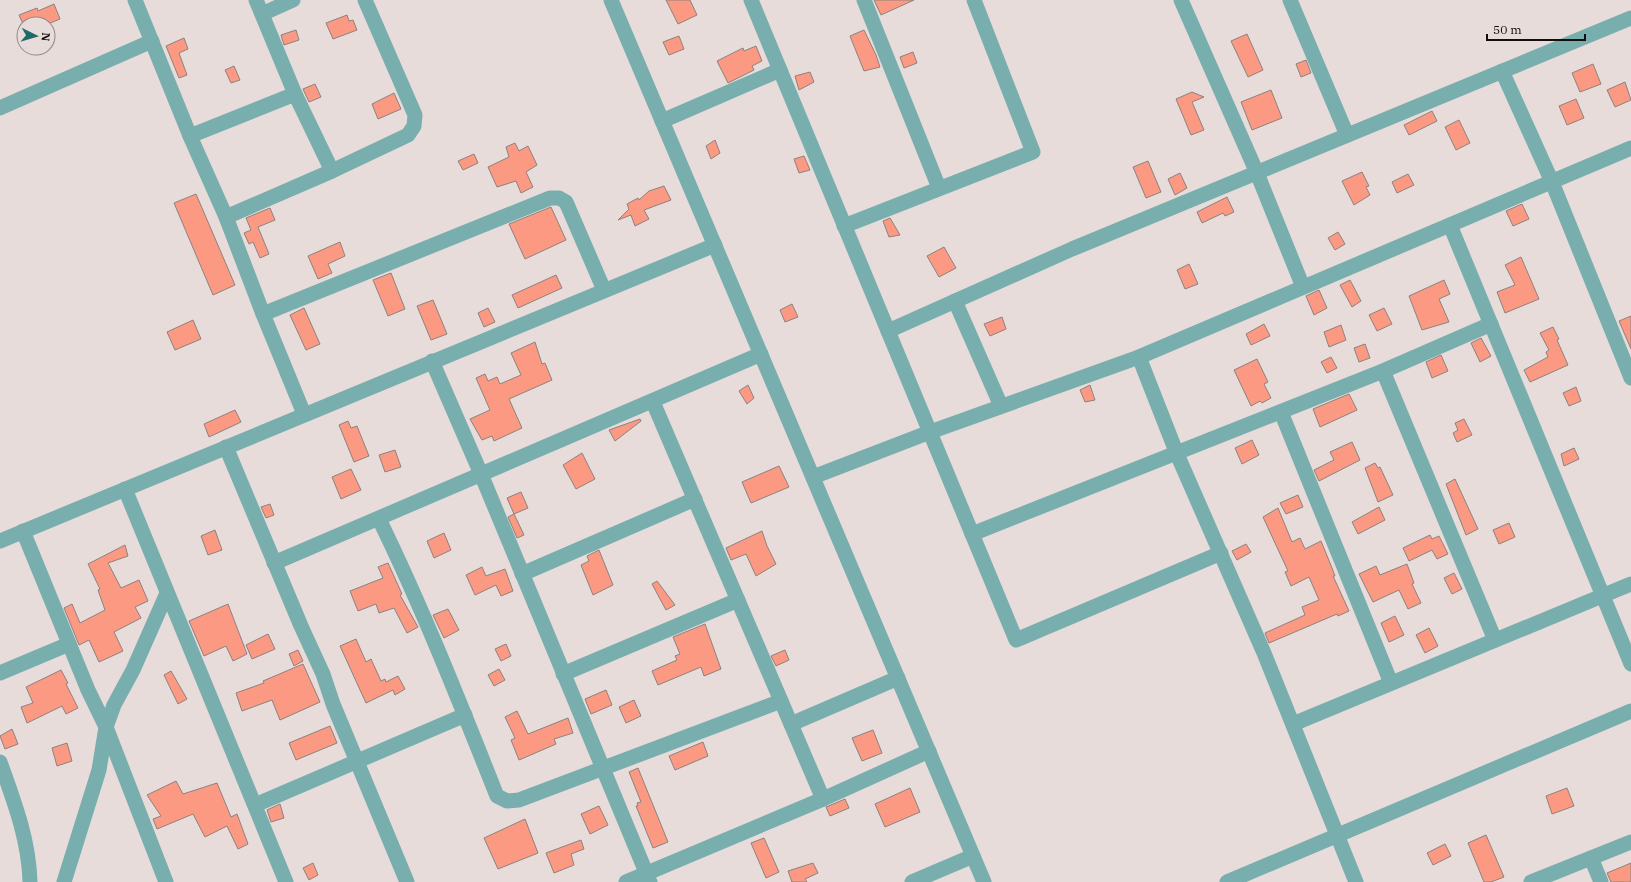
<svg xmlns="http://www.w3.org/2000/svg" width="1631" height="882" font-family="'IBM Plex Serif',serif">
<rect width="100%" height="100%" fill="#e7dcd9"/>
<g fill="#fb9982" stroke="#8c827f">
<polygon points="666,0 690,0 697,15 678,24"/>
<polygon points="874,0 914,0 881,15"/>
<polygon points="54,4 60,19 48,24 23,24 19,15 37,8 38,11"/>
<polygon points="347,15 349,21 353,20 357,30 333,39 326,23"/>
<polygon points="296,30 299,40 284,45 281,35"/>
<polygon points="864,30 876,55 880,67 864,71 850,36"/>
<polygon points="1247,34 1263,70 1248,77 1231,41"/>
<polygon points="679,36 684,49 669,55 663,42"/>
<polygon points="184,38 188,49 179,53 187,75 179,78 166,46"/>
<polygon points="756,46 762,61 752,66 754,70 728,83 717,61 743,48 744,51"/>
<polygon points="913,52 917,63 904,68 900,57"/>
<polygon points="1306,60 1311,73 1301,77 1296,64"/>
<polygon points="1593,64 1601,84 1580,92 1572,73"/>
<polygon points="234,66 240,80 231,83 225,70"/>
<polygon points="810,72 814,82 799,90 795,76"/>
<polygon points="1625,82 1631,100 1615,107 1607,90"/>
<polygon points="315,84 321,97 309,102 303,89"/>
<polygon points="1271,90 1282,118 1252,130 1241,102"/>
<polygon points="1192,92 1204,97 1192,102 1204,130 1191,135 1176,99"/>
<polygon points="394,93 401,109 378,119 372,104"/>
<polygon points="1576,99 1584,118 1567,125 1559,106"/>
<polygon points="1432,111 1437,121 1409,135 1404,125"/>
<polygon points="1459,120 1470,143 1456,150 1445,127"/>
<polygon points="715,140 720,153 711,159 706,146"/>
<polygon points="515,143 519,151 528,146 537,165 526,172 533,187 521,193 516,181 497,187 488,167 509,157 506,147"/>
<polygon points="474,154 478,163 463,170 458,161"/>
<polygon points="804,156 810,170 799,173 794,159"/>
<polygon points="1148,161 1161,192 1146,198 1133,167"/>
<polygon points="1362,172 1369,186 1366,187 1370,195 1354,205 1342,181"/>
<polygon points="1180,173 1187,188 1175,195 1168,179"/>
<polygon points="1408,174 1414,185 1397,193 1392,182"/>
<polygon points="664,186 671,200 644,210 649,219 635,226 631,215 618,220 629,209 627,204 638,198 639,200 649,191"/>
<polygon points="196,194 235,285 213,295 174,203"/>
<polygon points="1227,197 1234,212 1225,216 1223,213 1202,223 1197,212"/>
<polygon points="1522,204 1529,219 1513,226 1506,211"/>
<polygon points="551,207 566,240 525,259 509,224"/>
<polygon points="270,208 275,220 258,227 269,254 260,258 253,242 249,244 244,233 251,230 246,218"/>
<polygon points="890,218 900,235 889,237 883,221"/>
<polygon points="1338,232 1345,244 1335,250 1328,238"/>
<polygon points="340,242 345,256 328,264 332,273 318,279 308,256"/>
<polygon points="944,247 956,268 939,277 927,256"/>
<polygon points="1521,257 1539,299 1505,313 1497,292 1515,285 1505,265"/>
<polygon points="1189,264 1198,284 1185,289 1177,270"/>
<polygon points="391,273 405,309 388,316 373,280"/>
<polygon points="556,275 562,288 518,308 512,295"/>
<polygon points="1350,280 1361,301 1352,307 1340,285"/>
<polygon points="1444,280 1450,294 1439,299 1449,322 1422,330 1409,296"/>
<polygon points="1319,290 1327,308 1314,315 1306,296"/>
<polygon points="433,300 447,334 431,340 417,306"/>
<polygon points="792,304 798,317 785,322 780,310"/>
<polygon points="304,308 320,344 306,350 290,315"/>
<polygon points="488,308 495,322 484,327 478,313"/>
<polygon points="1384,308 1392,324 1377,331 1369,315"/>
<polygon points="1631,316 1631,349 1619,321"/>
<polygon points="1002,317 1006,329 990,336 984,324"/>
<polygon points="193,320 201,339 175,350 167,332"/>
<polygon points="1264,324 1270,336 1251,345 1246,334"/>
<polygon points="1341,325 1346,340 1329,347 1324,332"/>
<polygon points="1553,327 1559,339 1557,340 1568,365 1530,382 1524,370 1548,357 1546,352 1549,350 1540,333"/>
<polygon points="1481,338 1491,356 1480,362 1471,343"/>
<polygon points="535,342 542,364 545,363 552,380 509,399 522,428 494,441 492,436 482,440 470,419 490,410 476,378 485,374 488,381 497,377 500,384 521,375 511,353"/>
<polygon points="1365,344 1370,358 1359,362 1354,348"/>
<polygon points="1441,355 1448,371 1432,378 1426,362"/>
<polygon points="1331,357 1337,368 1327,373 1321,362"/>
<polygon points="1257,359 1268,382 1264,384 1271,398 1262,403 1260,401 1251,406 1234,370"/>
<polygon points="748,385 754,398 747,404 739,391"/>
<polygon points="1090,385 1095,400 1085,402 1080,390"/>
<polygon points="1576,387 1581,401 1569,406 1563,393"/>
<polygon points="1349,394 1357,410 1320,427 1313,409"/>
<polygon points="235,410 241,422 209,437 204,424"/>
<polygon points="640,419 641,421 615,441 609,430"/>
<polygon points="1464,419 1472,435 1457,442 1453,433 1458,430 1455,423"/>
<polygon points="348,421 351,428 357,426 369,456 354,462 339,425"/>
<polygon points="1252,440 1259,455 1242,464 1235,448"/>
<polygon points="1352,442 1360,460 1319,481 1314,470 1334,460 1330,452"/>
<polygon points="1574,448 1579,459 1564,466 1561,454"/>
<polygon points="395,450 401,467 385,472 379,455"/>
<polygon points="582,453 595,479 576,489 563,465"/>
<polygon points="1375,463 1378,468 1380,467 1393,495 1378,502 1365,468"/>
<polygon points="779,466 789,487 751,503 742,482"/>
<polygon points="351,469 361,490 341,499 332,477"/>
<polygon points="1455,479 1478,529 1466,535 1446,484"/>
<polygon points="521,492 528,508 514,514 507,498"/>
<polygon points="1298,495 1303,507 1286,514 1280,503"/>
<polygon points="270,504 274,515 266,518 261,507"/>
<polygon points="1379,507 1385,520 1358,534 1352,522"/>
<polygon points="1278,508 1292,542 1300,538 1305,549 1321,541 1332,568 1335,576 1333,576 1349,611 1338,616 1337,614 1269,643 1265,633 1305,615 1302,607 1319,600 1309,577 1291,586 1285,572 1288,571 1263,517"/>
<polygon points="514,514 524,535 517,538 508,517"/>
<polygon points="1509,523 1515,537 1499,544 1493,530"/>
<polygon points="215,530 222,550 208,555 201,536"/>
<polygon points="762,531 767,546 776,564 756,576 746,554 731,560 726,548"/>
<polygon points="444,533 451,550 434,558 427,541"/>
<polygon points="1430,535 1432,539 1439,536 1448,554 1437,559 1432,550 1409,561 1403,548"/>
<polygon points="1246,544 1251,552 1237,560 1232,551"/>
<polygon points="125,545 128,556 108,563 121,588 139,580 148,601 135,607 141,618 114,632 123,651 99,662 89,640 79,645 64,608 72,604 80,623 105,610 98,590 100,589 88,564"/>
<polygon points="599,550 613,585 593,595 581,565 589,561 587,556"/>
<polygon points="388,563 402,594 400,595 418,627 407,633 394,608 379,613 376,604 358,611 350,591 383,578 378,567"/>
<polygon points="1407,564 1414,583 1412,584 1421,603 1408,609 1399,590 1373,602 1359,574 1376,566 1380,575"/>
<polygon points="482,567 486,576 505,569 513,591 501,596 496,585 475,595 466,575"/>
<polygon points="1454,573 1462,589 1452,594 1444,578"/>
<polygon points="657,581 675,605 666,610 652,584"/>
<polygon points="228,604 247,654 233,661 226,646 204,656 189,621"/>
<polygon points="448,609 459,630 444,638 433,615"/>
<polygon points="1395,616 1404,635 1389,642 1381,623"/>
<polygon points="705,624 721,669 704,676 701,667 658,685 652,671 677,660 675,656 680,654 673,637"/>
<polygon points="1429,628 1438,646 1425,653 1416,635"/>
<polygon points="268,634 275,649 252,659 246,645"/>
<polygon points="356,639 366,662 371,659 381,681 385,679 386,682 398,676 405,689 395,695 393,690 366,703 340,646"/>
<polygon points="506,644 511,656 501,661 495,649"/>
<polygon points="298,650 303,661 294,666 289,654"/>
<polygon points="785,650 789,660 776,666 771,656"/>
<polygon points="303,664 320,702 280,720 272,700 242,711 236,693 264,683 263,681"/>
<polygon points="499,669 505,680 494,686 488,675"/>
<polygon points="61,670 68,683 66,684 78,708 66,714 62,706 27,723 21,707 33,703 26,687"/>
<polygon points="171,671 187,699 178,704 164,675"/>
<polygon points="606,690 612,705 591,714 585,699"/>
<polygon points="634,700 641,716 626,723 619,707"/>
<polygon points="517,711 528,734 568,718 573,733 554,739 556,744 519,760 511,740 515,738 505,717"/>
<polygon points="330,726 337,743 296,760 289,743"/>
<polygon points="12,729 18,744 5,749 0,736"/>
<polygon points="873,730 882,753 862,761 852,738"/>
<polygon points="703,742 708,756 675,770 669,756"/>
<polygon points="67,743 72,761 57,766 52,748"/>
<polygon points="638,768 668,842 653,848 636,806 638,806 637,803 641,802 629,772"/>
<polygon points="176,781 183,794 217,783 231,817 237,814 248,844 238,849 227,826 205,837 193,814 157,829 153,819 161,816 147,795"/>
<polygon points="910,788 920,812 885,827 875,804"/>
<polygon points="1567,788 1574,806 1552,814 1546,796"/>
<polygon points="845,799 849,808 830,816 826,807"/>
<polygon points="280,804 284,818 271,822 267,810"/>
<polygon points="599,806 608,825 590,834 581,814"/>
<polygon points="525,819 538,853 498,869 484,838"/>
<polygon points="1486,835 1504,877 1491,882 1484,882 1468,843"/>
<polygon points="764,838 779,872 766,878 751,843"/>
<polygon points="581,840 584,849 571,854 574,865 554,873 546,853"/>
<polygon points="1445,844 1451,856 1433,865 1427,853"/>
<polygon points="313,863 318,875 309,880 303,868"/>
<polygon points="813,863 818,873 805,879 807,882 792,882 788,871"/>
<polygon points="1631,863 1631,882 1611,882 1607,873"/>
</g>
<g fill="none" stroke-linecap="round" stroke-linejoin="round">
<g stroke="#79aeae" stroke-width="15">
<polyline points="135,0 190,136 226,217 263,314 304,414"/>
<polyline points="611,0 984,882"/>
<polyline points="751,0 1016,640 1221,553"/>
<polyline points="864,0 939,188"/>
<polyline points="1181,0 1257,173 1303,287"/>
<polyline points="1290,0 1347,135"/>
<polyline points="262,14 293,0"/>
<polyline points="1502,71 1552,182 1631,378"/>
<polyline points="0,108 152,41"/>
<polyline points="662,121 780,70"/>
<polyline points="190,136 295,94"/>
<polyline points="332,171 408,135 414,126 415,115 365,0"/>
<polyline points="226,217 332,171 295,94 256,0"/>
<polyline points="1450,225 1631,664"/>
<polyline points="844,226 1033,152 974,0"/>
<polyline points="955,301 1001,406"/>
<polyline points="263,314 550,198 559,198 566,202 604,290"/>
<polyline points="888,331 1072,249 1631,18"/>
<polyline points="1139,357 1177,454 1264,653 1356,882"/>
<polyline points="432,361 481,474 650,882"/>
<polyline points="1383,371 1495,640"/>
<polyline points="653,402 823,799"/>
<polyline points="1281,412 1391,683"/>
<polyline points="226,447 301,626 323,674 333,704 407,882"/>
<polyline points="813,477 930,432 1139,357 1631,148"/>
<polyline points="125,489 286,882"/>
<path d="M379 519C423 609 460 703 497 796L507 801 519 800 781 701"/>
<polyline points="23,531 88,690 106,727 166,882"/>
<polyline points="972,534 1383,371 1491,324"/>
<polyline points="0,541 715,245"/>
<polyline points="274,563 761,354"/>
<polyline points="522,574 695,499"/>
<polyline points="0,673 69,644"/>
<polyline points="563,674 738,600"/>
<polyline points="791,724 898,678"/>
<polyline points="1293,724 1631,584"/>
<path d="M0 762C14 801 29 840 30 882"/>
<polyline points="255,805 465,715"/>
<polyline points="1591,858 1601,882"/>
<polyline points="64,882 99,770 106,727 114,705 133,670 167,593"/>
<polyline points="626,882 823,799 929,751"/>
<polyline points="912,882 973,856"/>
<polyline points="1227,882 1631,711"/>
<polyline points="1531,882 1631,842"/>
</g>
</g>
<g transform="translate(36 36) rotate(95)"><circle r="19" fill="#e7dcd9" stroke="#918a87"/>
<path d="M0-3L7 15L0 10L-7 15Z" fill="#1e6a6b"/>
<text y="-6" font-size="11" font-weight="bold" text-anchor="middle" fill="#110e0d">N</text>
</g>
<path d="M1487 34v6h98v-6" fill="none" stroke="#110e0d" stroke-width="2"/>
<text x="1493" y="34" font-size="12" fill="#110e0d" stroke="#e7dcd9" stroke-width="3" paint-order="stroke">50 m</text>
</svg>
